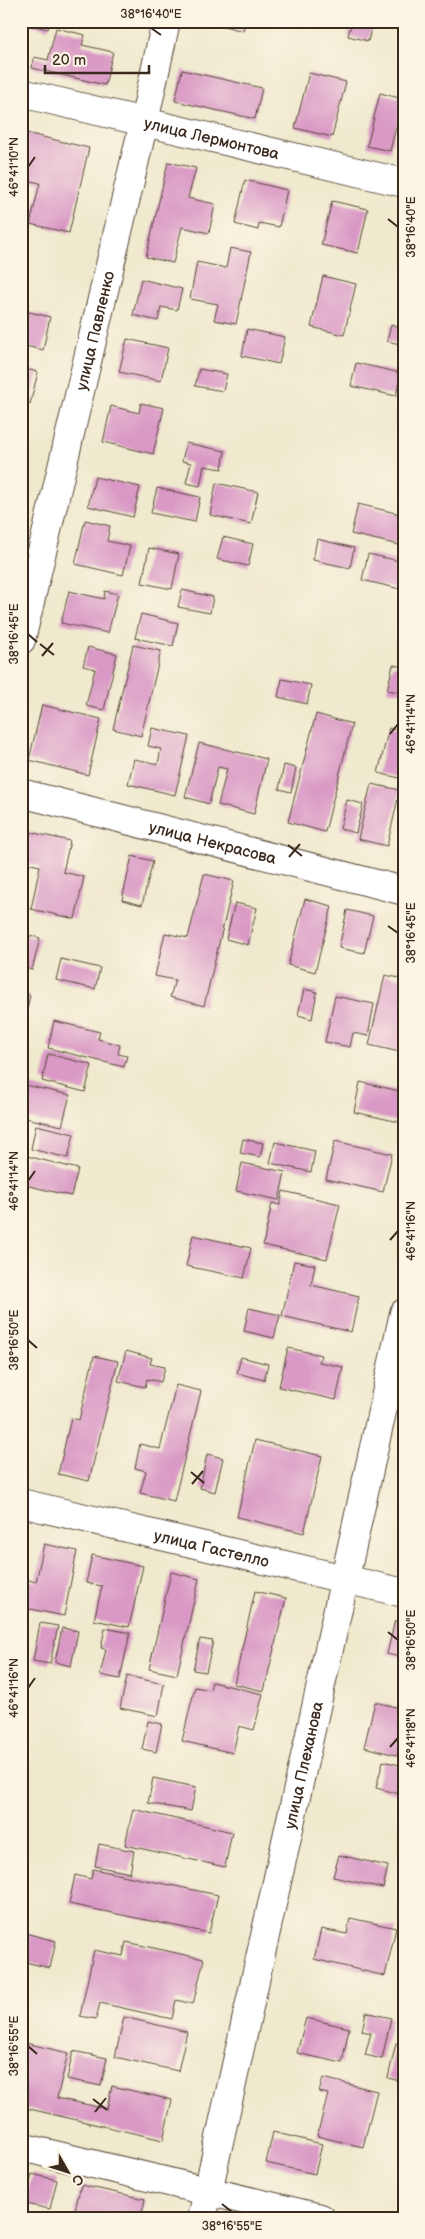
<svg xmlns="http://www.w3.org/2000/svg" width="425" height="2239" font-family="'Balsamiq Sans',sans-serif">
<rect width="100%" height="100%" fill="#fcf5e5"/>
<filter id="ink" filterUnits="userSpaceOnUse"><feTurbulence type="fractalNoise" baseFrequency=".02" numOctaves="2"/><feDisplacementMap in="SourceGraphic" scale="10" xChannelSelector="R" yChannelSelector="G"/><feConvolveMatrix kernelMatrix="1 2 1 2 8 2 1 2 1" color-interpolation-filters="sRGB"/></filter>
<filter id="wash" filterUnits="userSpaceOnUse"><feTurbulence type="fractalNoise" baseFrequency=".0096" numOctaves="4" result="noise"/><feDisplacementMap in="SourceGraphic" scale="20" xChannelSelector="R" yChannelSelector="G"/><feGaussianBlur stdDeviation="1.12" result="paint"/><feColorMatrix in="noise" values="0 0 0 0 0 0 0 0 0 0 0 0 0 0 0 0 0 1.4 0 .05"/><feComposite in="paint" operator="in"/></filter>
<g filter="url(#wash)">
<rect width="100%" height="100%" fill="#efe9cd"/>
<g id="blocks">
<g fill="#d998c5">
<polygon points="31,21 50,21 48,29 30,25"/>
<polygon points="205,21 246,21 243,31"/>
<polygon points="352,21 373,21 368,41 348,36"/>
<polygon points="56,28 85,35 82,45 113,52 105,85 32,68 34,57 48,60"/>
<polygon points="182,70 262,88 255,119 175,101"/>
<polygon points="309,73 346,82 332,137 295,128"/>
<polygon points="380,93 403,99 390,151 367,146"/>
<polygon points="26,133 89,148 69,233 30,224 40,183 21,179 21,153"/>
<polygon points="168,162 196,168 188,198 215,204 209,233 182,227 173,263 146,257"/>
<polygon points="245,180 287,190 279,227 259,223 258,230 235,224"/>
<polygon points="332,201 368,209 358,253 321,245"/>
<polygon points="230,248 251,252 236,324 214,320 218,304 190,299 197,262 226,268"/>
<polygon points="21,258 28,259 24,279 21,279"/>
<polygon points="323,276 356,284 344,335 311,327"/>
<polygon points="141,279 182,289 177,310 161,307 158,321 133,315"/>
<polygon points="21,310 50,317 43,350 21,345"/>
<polygon points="391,325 404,328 404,345 387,341"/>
<polygon points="247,329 285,337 279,364 242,356"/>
<polygon points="127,339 168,348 161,381 119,372"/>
<polygon points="356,363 401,373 396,396 351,386"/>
<polygon points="21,368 38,372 30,404 21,402"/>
<polygon points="199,369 227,374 223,391 195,386"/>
<polygon points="141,403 164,408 153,454 103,442 111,406 139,413"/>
<polygon points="186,443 225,451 222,469 204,466 200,486 186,483 191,463 182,461"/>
<polygon points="95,477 140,487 133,517 88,506"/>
<polygon points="216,483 258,492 251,524 210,515"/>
<polygon points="157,488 200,497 195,522 151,513"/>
<polygon points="358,504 404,515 404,546 351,534"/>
<polygon points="85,520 110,526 107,541 130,546 123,575 75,564"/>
<polygon points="223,537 253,544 248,566 217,559"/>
<polygon points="317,539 354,548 350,568 313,560"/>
<polygon points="149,548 179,554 172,589 142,583"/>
<polygon points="368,554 404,562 404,590 362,580"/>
<polygon points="182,590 213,597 210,613 178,607"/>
<polygon points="69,591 104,599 105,591 118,594 108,633 61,623"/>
<polygon points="141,614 178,623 173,646 135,638"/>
<polygon points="133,645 161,651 141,736 113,729"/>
<polygon points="88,647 117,654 104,710 86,706 95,669 83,666"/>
<polygon points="393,665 404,667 404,693 387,690"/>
<polygon points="282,679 311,685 307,704 278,697"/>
<polygon points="42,705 101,719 88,775 29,760"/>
<polygon points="316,714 352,724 325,832 288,822"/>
<polygon points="152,728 189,736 175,795 128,784 134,759 158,764 161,749 148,746"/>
<polygon points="389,728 404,732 404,779 378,773"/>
<polygon points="199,743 267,759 254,814 218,805 227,769 218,767 209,804 185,797"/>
<polygon points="284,765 296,768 291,792 279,789"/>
<polygon points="371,784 400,790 387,846 358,839"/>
<polygon points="347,800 363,804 356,833 340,829"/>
<polygon points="21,830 70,841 63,872 84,877 75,919 31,909 40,866 21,862"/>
<polygon points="132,856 153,861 142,905 122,900"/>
<polygon points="204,874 234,881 204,1006 170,997 175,980 155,976 165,933 188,938"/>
<polygon points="305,899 332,906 315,972 288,965"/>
<polygon points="235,903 257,908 248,945 226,939"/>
<polygon points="347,910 373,916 364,953 339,948"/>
<polygon points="21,934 40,938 32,970 21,967"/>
<polygon points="61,959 100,968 95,989 56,980"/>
<polygon points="385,975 404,979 404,1053 369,1045"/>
<polygon points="304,989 317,992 312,1019 298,1015"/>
<polygon points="21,993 30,995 22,1033 21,1033"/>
<polygon points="335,996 374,1004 368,1036 353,1033 350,1047 325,1042"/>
<polygon points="54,1021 100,1032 98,1039 120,1045 118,1054 127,1056 124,1067 48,1048"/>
<polygon points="48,1054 92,1065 85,1092 42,1081"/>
<polygon points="360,1082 404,1092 404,1103 399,1122 354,1112"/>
<polygon points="21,1084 70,1095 62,1126 21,1117"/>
<polygon points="36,1125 74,1134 68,1158 31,1149"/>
<polygon points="243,1139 263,1143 260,1157 240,1153"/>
<polygon points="335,1141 392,1154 383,1192 326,1179"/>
<polygon points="275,1142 315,1151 311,1172 270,1163"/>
<polygon points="27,1156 78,1169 71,1196 21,1184"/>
<polygon points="242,1163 285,1172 279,1200 236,1191"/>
<polygon points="283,1191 340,1204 327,1259 263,1245 272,1203 280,1205"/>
<polygon points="193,1235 251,1248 244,1278 186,1266"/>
<polygon points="294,1261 315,1265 311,1285 359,1296 351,1332 282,1316"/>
<polygon points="249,1308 280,1315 274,1338 244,1331"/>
<polygon points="288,1348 321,1355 319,1362 343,1367 336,1400 279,1387"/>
<polygon points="126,1351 152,1358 150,1364 165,1367 161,1382 147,1379 145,1387 118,1381"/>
<polygon points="94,1356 118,1361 89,1481 58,1474 71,1418 79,1420"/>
<polygon points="241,1357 268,1364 264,1380 237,1373"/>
<polygon points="176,1385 201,1391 174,1501 140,1493 146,1471 135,1468 140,1444 160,1449"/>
<polygon points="255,1440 322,1456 304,1533 237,1517"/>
<polygon points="207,1454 223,1458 215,1492 200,1488"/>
<polygon points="44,1544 77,1551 64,1616 21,1607 25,1579 36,1582"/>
<polygon points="92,1555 143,1566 129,1627 94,1620 102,1586 86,1583"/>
<polygon points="171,1572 199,1579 177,1675 149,1669"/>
<polygon points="255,1591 286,1598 264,1691 234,1684"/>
<polygon points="395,1620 404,1623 404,1658 387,1654"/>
<polygon points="40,1623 58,1626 50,1664 33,1661"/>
<polygon points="62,1628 78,1631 71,1666 55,1662"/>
<polygon points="105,1628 130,1633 120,1679 100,1675 106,1649 101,1648"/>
<polygon points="200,1639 213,1641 206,1672 193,1670"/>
<polygon points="127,1676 164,1684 158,1716 120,1708"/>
<polygon points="212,1682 263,1694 254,1730 239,1726 233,1753 182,1741 195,1687 210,1690"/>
<polygon points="375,1702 404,1709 404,1757 364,1747"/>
<polygon points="148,1721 162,1724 156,1752 142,1749"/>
<polygon points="383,1761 404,1766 404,1795 376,1788"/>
<polygon points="153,1778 196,1787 191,1811 148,1803"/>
<polygon points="133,1809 232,1832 225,1867 125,1845"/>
<polygon points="99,1844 134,1851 130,1873 95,1866"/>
<polygon points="339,1855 388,1866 383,1888 333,1877"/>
<polygon points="93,1869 218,1895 209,1933 69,1904 75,1875 91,1879"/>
<polygon points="350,1918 396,1928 385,1976 314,1959 321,1929 347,1934"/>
<polygon points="21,1932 56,1941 50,1968 21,1961"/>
<polygon points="126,1942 204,1959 193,2004 176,2000 172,2019 100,2003 96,2019 80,2016 94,1950 123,1956"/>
<polygon points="366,2012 391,2018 382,2059 365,2055 371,2033 362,2031"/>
<polygon points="124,2017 187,2032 178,2071 115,2057"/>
<polygon points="306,2018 349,2028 342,2063 297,2053"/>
<polygon points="21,2042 68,2053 57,2098 107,2109 112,2086 172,2100 163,2140 21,2107"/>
<polygon points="396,2043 404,2045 404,2082 388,2078"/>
<polygon points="73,2051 107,2058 101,2086 67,2079"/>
<polygon points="323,2078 377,2091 363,2147 317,2136 328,2094 319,2092"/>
<polygon points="273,2132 322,2144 315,2174 266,2163"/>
<polygon points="32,2174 57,2180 50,2209 25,2204"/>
<polygon points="81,2185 145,2199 141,2218 73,2218"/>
</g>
</g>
</g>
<g filter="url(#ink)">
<use href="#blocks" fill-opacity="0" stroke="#564738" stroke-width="1"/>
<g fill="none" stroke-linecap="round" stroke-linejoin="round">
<defs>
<g id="minor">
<path id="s1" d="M21 93 404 183"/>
<path id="s2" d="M21 640 144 122 166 21"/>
<path id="s3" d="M21 793 404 891"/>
<path id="s4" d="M21 1503 404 1593"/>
<polyline points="21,2147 321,2218"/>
<path id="s5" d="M202 2218 404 1313"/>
</g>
</defs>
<use href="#minor" stroke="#564738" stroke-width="30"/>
<use href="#minor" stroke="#fff" stroke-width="28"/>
</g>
</g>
<path fill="none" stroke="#3b2a1e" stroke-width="2" d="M151 28 161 35M28 167 35 157M388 219 398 227M28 634 37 642M40 644 54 655M42 656 53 643M390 734 398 724M288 845 302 856M289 857 300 844M388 926 398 933M28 1181 35 1171M390 1240 398 1231M28 1340 37 1348M191 1472 204 1483M192 1484 203 1471M388 1632 398 1640M28 1688 35 1678M390 1747 398 1738M28 2046 37 2054M93 2099 107 2110M95 2112 106 2098M222 2204 232 2212"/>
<g text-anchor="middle" stroke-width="5" stroke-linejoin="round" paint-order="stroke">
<g font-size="16" fill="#3b2a1e" stroke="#fcf5e5">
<text dy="6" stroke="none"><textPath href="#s1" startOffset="196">улица Лермонтова</textPath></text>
<text dy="6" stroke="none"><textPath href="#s2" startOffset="318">улица Павленко</textPath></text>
<text dy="6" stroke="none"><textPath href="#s3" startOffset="198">улица Некрасова</textPath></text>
<text dy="6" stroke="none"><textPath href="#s4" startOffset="196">улица Гастелло</textPath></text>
<text dy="6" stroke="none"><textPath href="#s5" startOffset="464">улица Плеханова</textPath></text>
</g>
</g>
<rect width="425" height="2239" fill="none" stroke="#fcf5e5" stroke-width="55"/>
<g transform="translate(68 2172) rotate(129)" stroke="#fcf5e5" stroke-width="4" paint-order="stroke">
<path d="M0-4L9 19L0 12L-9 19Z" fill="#3b2a1e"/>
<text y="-8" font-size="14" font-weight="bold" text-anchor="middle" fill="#3b2a1e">С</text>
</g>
<path d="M45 65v8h104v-8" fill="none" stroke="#3b2a1e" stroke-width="2.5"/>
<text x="52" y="65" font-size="15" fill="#3b2a1e" stroke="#fcf5e5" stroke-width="4" paint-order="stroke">20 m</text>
<rect x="28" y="28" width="370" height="2184" fill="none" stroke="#3b2a1e" stroke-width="2"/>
<g font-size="12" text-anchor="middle" fill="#3b2a1e">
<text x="151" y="18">38°16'40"E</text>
<text transform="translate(14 167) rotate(-90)" y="4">46°41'10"N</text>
<text transform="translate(411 227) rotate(-90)" y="4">38°16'40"E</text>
<text transform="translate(14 634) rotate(-90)" y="4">38°16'45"E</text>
<text transform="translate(411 724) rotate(-90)" y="4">46°41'14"N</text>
<text transform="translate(411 933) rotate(-90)" y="4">38°16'45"E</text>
<text transform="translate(14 1181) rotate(-90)" y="4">46°41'14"N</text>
<text transform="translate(411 1231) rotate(-90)" y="4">46°41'16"N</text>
<text transform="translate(14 1340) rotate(-90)" y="4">38°16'50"E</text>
<text transform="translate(411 1640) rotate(-90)" y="4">38°16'50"E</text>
<text transform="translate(14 1688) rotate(-90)" y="4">46°41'16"N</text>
<text transform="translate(411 1738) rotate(-90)" y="4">46°41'18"N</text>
<text transform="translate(14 2046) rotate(-90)" y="4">38°16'55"E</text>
<text x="232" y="2230">38°16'55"E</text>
</g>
</svg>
